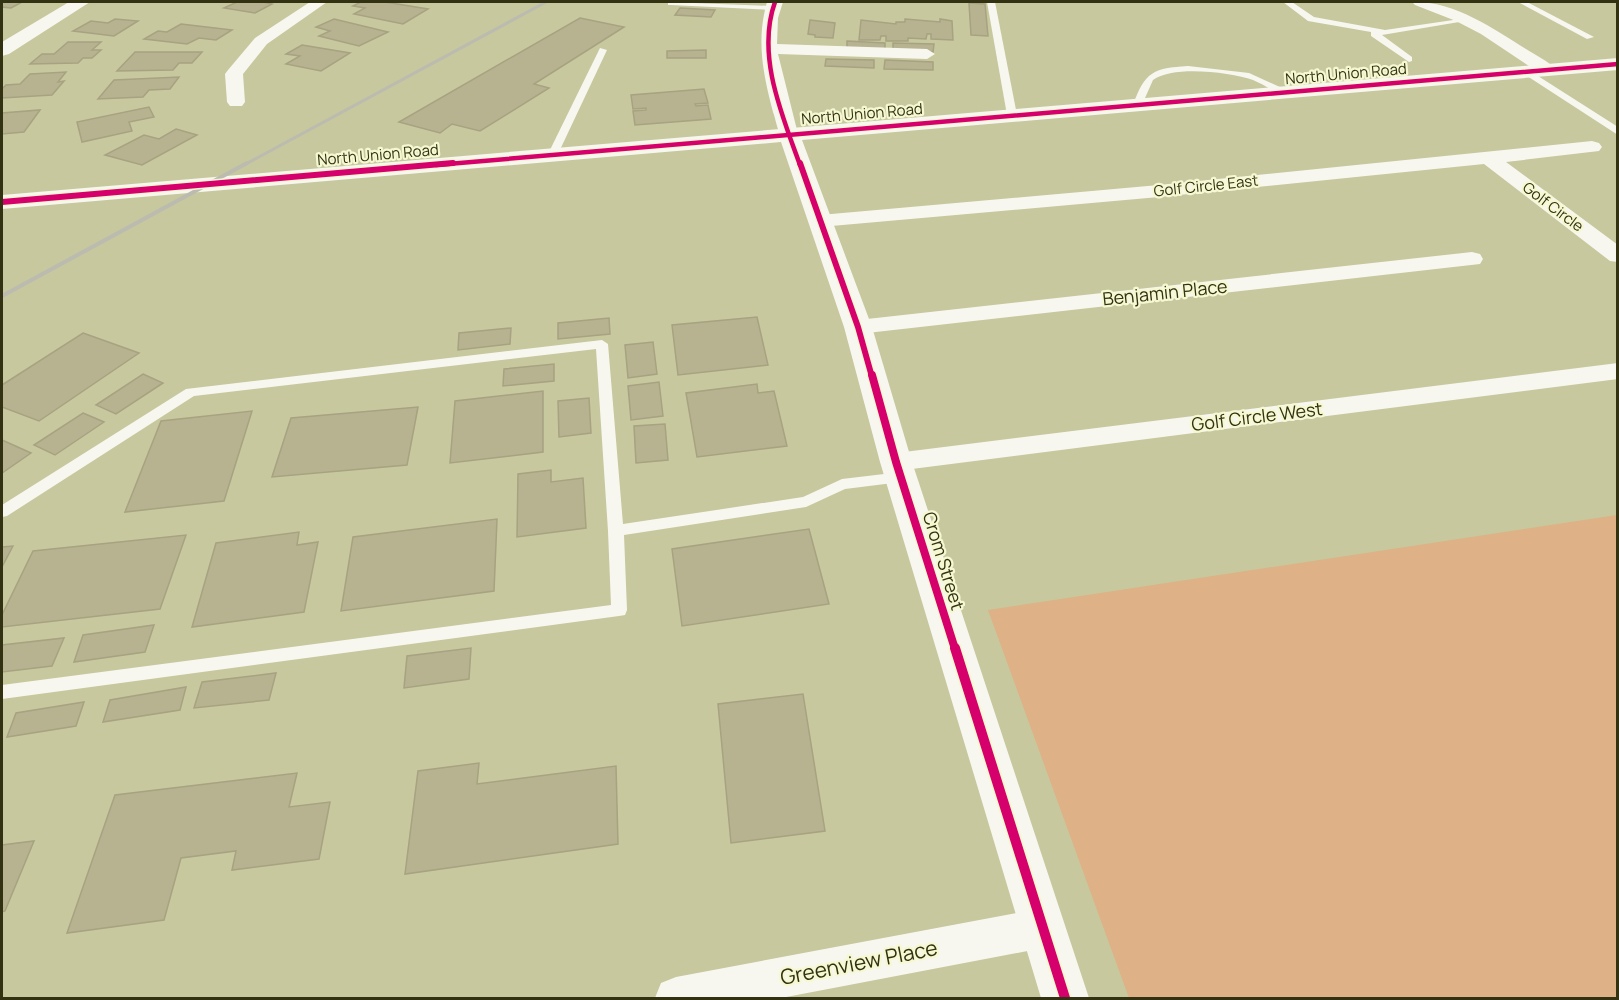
<svg xmlns="http://www.w3.org/2000/svg" width="1619" height="1000" font-family="Manrope,sans-serif">
<rect width="100%" height="100%" fill="#c7c89e"/>
<polygon fill="#deb186" points="1617,515 1617,998 1129,998 988,610"/>
<g fill="#b7b391" stroke="#a7a281" stroke-width="1.5">
<polygon points="2,2 22,2 11,8 2,7"/>
<polygon points="237,2 263,2 272,4 255,13 224,8"/>
<polygon points="361,2 385,2 428,9 403,24 354,14 365,8 353,6"/>
<polygon points="969,3 985,4 988,36 971,35"/>
<polygon points="680,8 715,10 711,17 675,15"/>
<polygon points="580,18 624,27 534,84 549,88 480,131 452,124 440,133 399,122"/>
<polygon points="115,19 138,21 114,36 73,31 91,21 108,23"/>
<polygon points="334,19 388,32 359,46 319,36 330,31 316,27"/>
<polygon points="905,19 940,22 940,19 952,21 953,40 931,39 931,34 927,34 926,39 908,38 908,41 886,41 886,36 881,36 880,40 859,40 861,20 896,24 896,22 905,22"/>
<polygon points="810,20 835,23 833,38 815,37 815,35 808,34"/>
<polygon points="181,24 232,30 216,40 199,38 187,44 144,39 158,31 167,32"/>
<polygon points="847,41 885,43 885,50 847,49"/>
<polygon points="68,42 101,42 92,50 101,50 92,58 83,58 78,63 30,64 42,54 54,54"/>
<polygon points="893,43 934,44 933,52 893,50"/>
<polygon points="302,45 350,53 321,71 286,64 300,56 286,54"/>
<polygon points="706,50 706,58 667,58 667,51"/>
<polygon points="135,52 202,52 192,63 179,63 173,70 117,71"/>
<polygon points="826,59 874,60 874,68 825,66"/>
<polygon points="885,60 933,62 933,70 884,69"/>
<polygon points="66,72 58,82 64,81 52,95 2,98 2,89 6,85 20,84 30,74"/>
<polygon points="179,77 170,89 149,90 143,97 98,99 114,80"/>
<polygon points="704,89 708,103 695,104 696,106 708,105 711,119 635,125 633,111 646,110 646,108 633,109 631,95"/>
<polygon points="149,107 154,117 129,122 132,131 82,142 77,122"/>
<polygon points="40,110 24,132 2,134 2,113"/>
<polygon points="176,129 197,135 142,165 105,155 144,135 159,139"/>
<polygon points="757,317 768,365 678,375 672,325"/>
<polygon points="609,318 610,334 558,339 558,323"/>
<polygon points="511,328 510,344 458,350 459,333"/>
<polygon points="83,333 139,353 39,421 2,407 2,385"/>
<polygon points="653,342 657,374 628,378 625,345"/>
<polygon points="554,364 554,381 503,386 504,369"/>
<polygon points="143,374 163,383 116,414 96,405"/>
<polygon points="659,382 663,416 631,420 628,386"/>
<polygon points="757,384 758,393 774,391 787,446 697,457 686,393"/>
<polygon points="543,391 543,452 450,463 455,401"/>
<polygon points="589,398 591,433 559,437 558,401"/>
<polygon points="418,407 407,465 272,477 291,418"/>
<polygon points="252,411 224,501 125,512 161,421"/>
<polygon points="83,413 104,422 55,455 34,445"/>
<polygon points="665,424 668,460 636,463 634,426"/>
<polygon points="2,440 31,453 2,473"/>
<polygon points="551,470 551,482 583,478 586,528 517,537 518,474"/>
<polygon points="497,519 494,591 341,611 353,537"/>
<polygon points="809,529 829,604 682,626 672,549"/>
<polygon points="299,532 297,545 318,542 304,612 192,627 216,543"/>
<polygon points="186,535 160,609 2,627 2,615 33,551"/>
<polygon points="13,546 2,567 2,547"/>
<polygon points="154,625 145,652 74,662 83,635"/>
<polygon points="64,638 52,666 2,672 2,645"/>
<polygon points="471,648 469,679 404,688 407,656"/>
<polygon points="276,673 269,700 194,708 202,682"/>
<polygon points="186,687 180,710 103,722 110,700"/>
<polygon points="803,694 825,831 731,843 718,704"/>
<polygon points="84,702 76,726 7,737 16,713"/>
<polygon points="479,763 477,784 616,766 618,844 405,874 418,771"/>
<polygon points="297,773 289,807 330,802 319,859 232,870 236,851 181,858 164,920 67,933 115,795"/>
<polygon points="34,841 5,911 2,912 2,845"/>
</g>
<g fill="none" stroke-linecap="round" stroke-linejoin="round">
<g fill="#f7f7f0" fill-rule="evenodd">
<polygon points="668,2 773,6 777,8 773,10 671,5 668,5"/>
<polygon points="987,2 995,2 1017,115 1012,118 1007,115"/>
<polygon points="1283,2 1292,2 1314,17 1385,30 1467,18 1471,20 1382,35 1412,57 1412,61 1409,62 1371,36 1371,32 1308,21"/>
<polygon points="1518,2 1527,2 1594,37 1587,39"/>
<polygon points="600,48 607,50 558,154 549,156 548,154"/>
<path d="M1188 66 1249 73 1291 92C1287 95 1288 95 1283 94 1272 91 1263 84 1253 80 1230 72 1173 65 1153 80L1141 107H1135L1133 105C1145 72 1153 68 1188 66Z"/>
<polygon points="1527,69 1618,127 1618,135 1524,74 1523,72"/>
<polygon points="602,340 608,344 623,524 803,497 842,479 901,472 908,477 901,482 845,489 806,507 624,535 627,610 625,615 619,616 2,699 2,685 611,605 608,531 596,349 194,396 7,516 2,517 2,505 186,389"/>
</g>
<g fill="#f7f7f0" fill-rule="evenodd">
<polygon points="310,2 327,2 267,44 243,74 245,102 242,106 230,106 227,102 225,74 228,70 255,38"/>
<path d="M767 2H783L778 18 777 44 927 49 935 54 927 59 778 54 798 134 796 138H782C777 130 776 120 773 112 763 74 756 40 767 2Z"/>
<path d="M1412 2C1452 0 1493 28 1526 49 1535 55 1549 61 1556 70L1553 74H1541L1481 34 1456 21 1415 5Z"/>
<polygon points="1592,141 1599,143 1602,147 1599,151 1506,162 1618,245 1618,262 1610,261 1484,164 1159,197 820,227 813,225 809,221 813,217 820,215 1159,185"/>
<polygon points="1472,252 1480,254 1483,259 1480,264 858,334 850,332 846,327 850,322 858,320"/>
<polygon points="1618,363 1618,379 896,471 886,469 882,462 886,455 896,453"/>
<polygon points="1043,908 1057,914 1063,928 1057,942 1043,948 781,998 655,998 661,983 676,977"/>
</g>
<g fill="#f7f7f0" fill-rule="evenodd">
<polygon points="69,2 90,2 9,54 2,56 2,42"/>
<polygon points="1618,58 1618,70 802,140 872,327 912,462 1089,998 1041,998 880,462 844,327 781,142 2,209 2,195"/>
</g>
<polyline stroke="#bbbbb0" stroke-width="3" points="244,165 546,2"/>
<polyline stroke="#bbbbb0" stroke-width="4" points="2,296 247,163"/>
<defs>
<g id="cycleway-far3">
<path d="M775 2C756 55 782 115 800 165"/>
<polyline points="436,165 1618,64"/>
</g>
<g id="cycleway-far2">
<polyline points="800,163 858,327 872,377"/>
<polyline points="2,202 453,163"/>
</g>
<polyline id="cycleway-far1" points="872,375 896,462 955,649"/>
<polyline id="cycleway" points="955,648 1065,998"/>
</defs>
<use href="#cycleway-far3" stroke="#f6f8d2" stroke-width="7"/>
<use href="#cycleway-far2" stroke="#f6f8d2" stroke-width="9"/>
<use href="#cycleway-far1" stroke="#f6f8d2" stroke-width="11"/>
<use href="#cycleway" stroke="#f6f8d2" stroke-width="14"/>
<use href="#cycleway-far3" stroke="#d6006c" stroke-width="4.5"/>
<use href="#cycleway-far2" stroke="#d6006c" stroke-width="6"/>
<use href="#cycleway-far1" stroke="#d6006c" stroke-width="8"/>
<use href="#cycleway" stroke="#d6006c" stroke-width="10"/>
</g>
<g text-anchor="middle" stroke-width="4.5" stroke-linejoin="round" paint-order="stroke">
<g font-size="15" fill="#323212" stroke="#f6f8d2">
<text transform="translate(1346 74) rotate(-5)" y="5">North Union Road</text>
<text transform="translate(862 114) rotate(-5)" y="5">North Union Road</text>
<text transform="translate(378 155) rotate(-5)" y="5">North Union Road</text>
<text transform="translate(1206 186) rotate(-6)" y="5">Golf Circle East</text>
<text transform="translate(1553 207) rotate(37)" y="5">Golf Circle</text>
</g>
<g font-size="18" fill="#323212" stroke="#f6f8d2">
<text transform="translate(1165 293) rotate(-6)" y="6">Benjamin Place</text>
<text transform="translate(1257 417) rotate(-7)" y="6">Golf Circle West</text>
<text transform="translate(943 561) rotate(73)" y="6">Crom Street</text>
</g>
<g font-size="21" fill="#323212" stroke="#f6f8d2">
<text transform="translate(859 963) rotate(-11)" y="7">Greenview Place</text>
</g>
</g>
<rect width="1619" height="1000" fill="none" stroke="#323212" stroke-width="6"/>
</svg>
